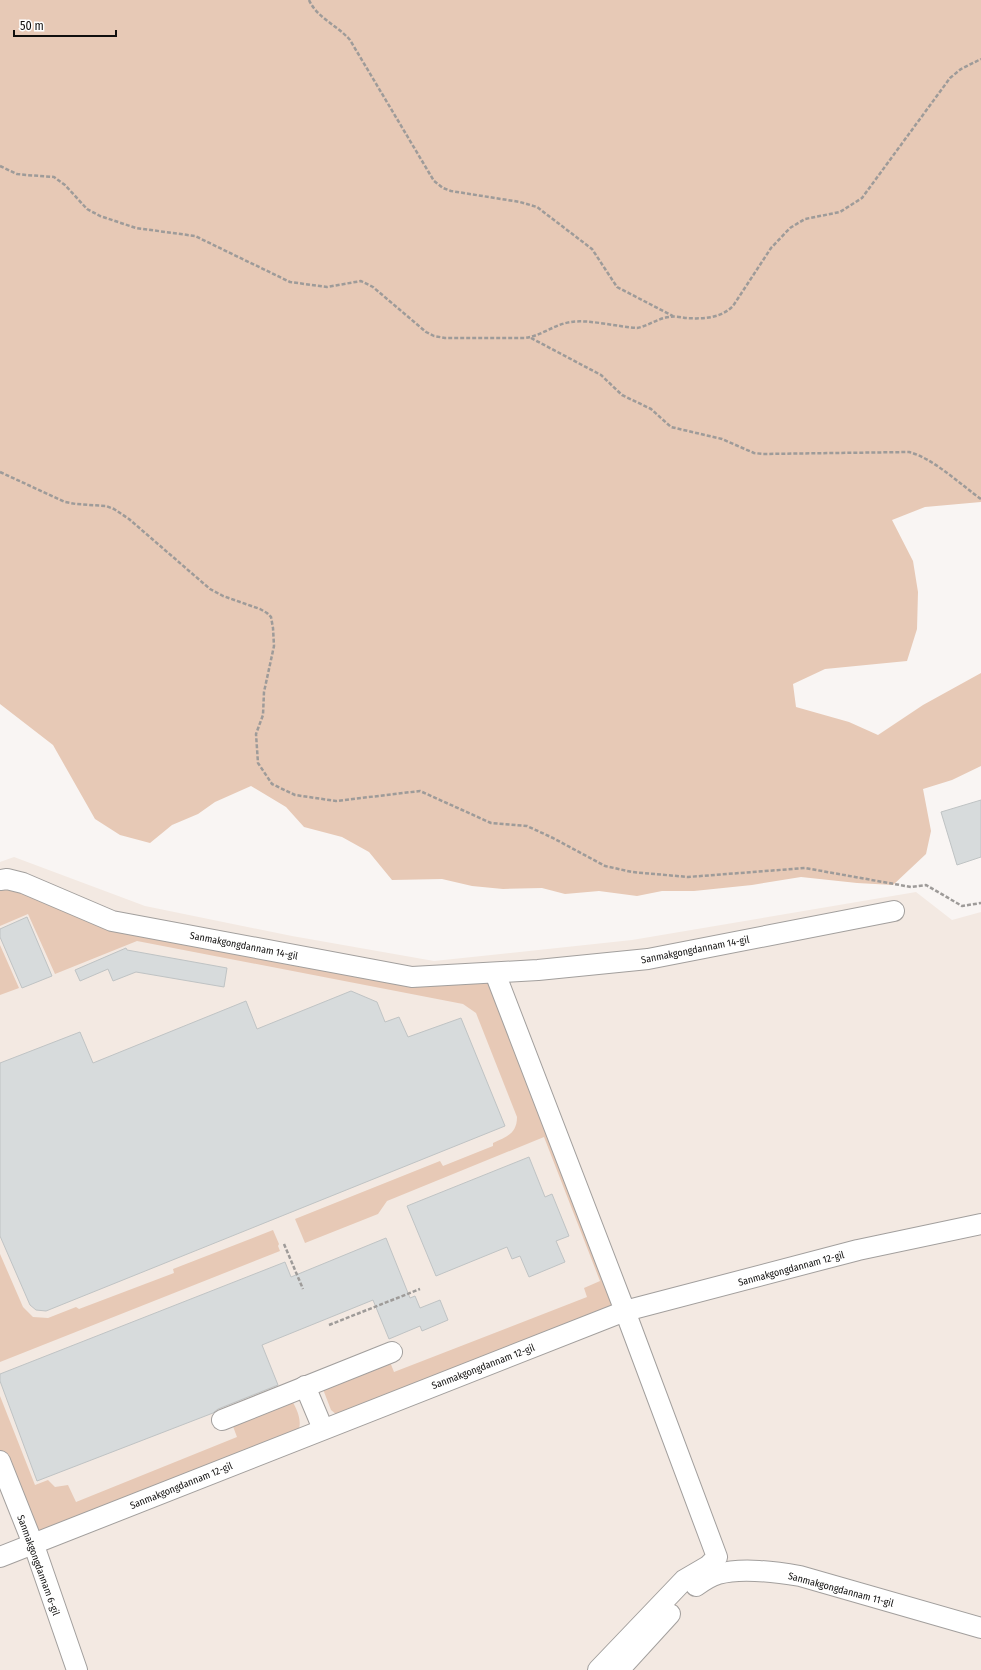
<svg xmlns="http://www.w3.org/2000/svg" width="981" height="1670" font-family="'Fira Sans Condensed',sans-serif">
<rect width="100%" height="100%" fill="#f9f5f3"/>
<polygon fill="#f3e9e2" points="14,857 145,906 292,936 434,961 632,940 916,892 952,920 981,912 981,1670 0,1670 0,862"/>
<g fill="#e7c9b6">
<polygon points="0,0 981,0 981,502 925,507 892,520 913,561 918,592 917,629 907,661 825,669 793,684 796,707 849,722 878,735 923,705 981,673 981,766 952,780 923,789 931,831 926,854 893,885 857,883 801,877 752,885 694,891 662,891 637,896 599,891 565,894 542,888 503,889 472,886 442,879 392,880 369,852 342,837 304,827 286,807 251,786 215,802 198,814 172,825 150,843 120,835 95,819 53,745 0,704"/>
<path d="M0 880 112 921 412 977 495 973 625 1311 337 1415 331 1410 321 1384 388 1357 394 1372 587 1297 584 1288 600 1281 544 1137 387 1201 378 1214 305 1243 295 1219 440 1161 443 1166 493 1146V1143C506 1137 517 1134 517 1117L476 1013 463 1004 137 941 55 974 28 914 0 926Z"/>
<polygon points="0,945 19,988 0,995"/>
<polygon points="273,1230 279,1244 278,1246 280,1251 0,1362 0,1254 23,1307 33,1317 48,1318 76,1307 79,1309 174,1273 173,1269"/>
<path d="M0 1396 35 1485 48 1480 55 1487 68 1485 76 1502 237 1437 231 1421 290 1396C296 1409 304 1420 297 1434L33 1544 0 1456Z"/>
</g>
<g fill="#d7dbdc" stroke="#bfc3c4">
<polygon points="981,800 981,857 957,865 941,812"/>
<polygon points="27,917 52,976 22,988 0,937 0,929"/>
<polygon points="126,948 127,950 227,968 224,987 136,972 113,981 108,969 80,981 75,970"/>
<polygon points="351,991 377,1002 385,1022 399,1017 408,1037 461,1018 505,1126 46,1311 36,1310 30,1305 0,1236 0,1063 80,1032 93,1063 246,1001 257,1029"/>
<polygon points="529,1157 545,1197 552,1194 569,1236 556,1241 565,1262 529,1277 520,1256 512,1259 507,1247 436,1276 407,1206"/>
<polygon points="386,1238 410,1298 415,1296 420,1308 440,1300 448,1320 422,1331 420,1326 389,1339 373,1300 262,1345 278,1385 218,1409 213,1413 37,1481 0,1381 0,1374 285,1262 291,1277"/>
</g>
<g fill="none" stroke-linecap="round" stroke-linejoin="round">
<defs>
<g id="minor">
<polyline points="0,880 7,879 23,883 112,921 412,977 538,970 648,959 894,911"/>
<polyline points="495,973 625,1311 717,1557 708,1566 684,1580 598,1670"/>
<polyline points="305,1386 323,1429"/>
<polyline points="222,1420 392,1352"/>
<polyline points="0,1461 37,1554 77,1670"/>
<polyline points="0,1557 625,1311 858,1250 981,1224"/>
<path d="M696 1586C703 1581 710 1576 718 1574 742 1567 776 1572 800 1576L981 1628"/>
<polyline points="619,1670 670,1614"/>
</g>
</defs>
<use href="#minor" stroke="#a29f9d" stroke-width="22"/>
<g stroke="#9e9b99" stroke-width="2.5" stroke-dasharray="4 2" stroke-linecap="butt">
<path d="M309 0C317 18 337 25 350 40L428 171 434 181 443 188 451 191 520 202 537 207 592 249 617 287 673 316"/>
<path d="M0 166 17 174 26 175 54 177 65 185 87 209 100 216 136 228 195 236 290 282 327 287 361 281 373 287 426 332 434 336 445 338H525C541 336 555 324 571 322 588 319 619 327 637 328 648 326 658 318 670 317 674 316 680 317 685 318 702 319 720 319 733 306L771 248 790 228 805 219 840 212 862 198 950 78 961 69 981 59"/>
<path d="M531 338 601 375 622 395 651 409 671 427 722 439 754 453 763 454 909 452C933 458 961 485 981 499"/>
<polyline points="0,472 65,502 76,504 106,506 114,509 129,519 210,589 223,596 260,609 267,613 271,617 273,628 274,646 264,692 263,715 256,734 258,763 272,784 295,795 336,801 420,791 491,823 527,826 553,838 605,866 632,872 688,877 805,868 911,887 926,885 962,906 981,903"/>
<polyline points="284,1244 303,1289"/>
<polyline points="329,1325 420,1289"/>
</g>
<use href="#minor" stroke="#fff" stroke-width="20"/>
</g>
<g text-anchor="middle" stroke-width="3.5" stroke-linejoin="round" paint-order="stroke">
<g font-size="10" fill="#100f0e" stroke="#fff">
<text transform="translate(244 945) rotate(11)" y="4">Sanmakgongdannam 14-gil</text>
<text transform="translate(695 949) rotate(-11)" y="4">Sanmakgongdannam 14-gil</text>
<text transform="translate(791 1268) rotate(-15)" y="4">Sanmakgongdannam 12-gil</text>
<text transform="translate(483 1366) rotate(-21)" y="4">Sanmakgongdannam 12-gil</text>
<text transform="translate(181 1485) rotate(-22)" y="4">Sanmakgongdannam 12-gil</text>
<text transform="translate(39 1565) rotate(70)" y="4">Sanmakgongdannam 6-gil</text>
<text transform="translate(841 1589) rotate(15)" y="4">Sanmakgongdannam 11-gil</text>
</g>
</g>
<path d="M14 30v6h102v-6" fill="none" stroke="#100f0e" stroke-width="2"/>
<text x="20" y="30" font-size="12" fill="#100f0e" stroke="#ffffff" stroke-width="3" paint-order="stroke">50 m</text>
</svg>
